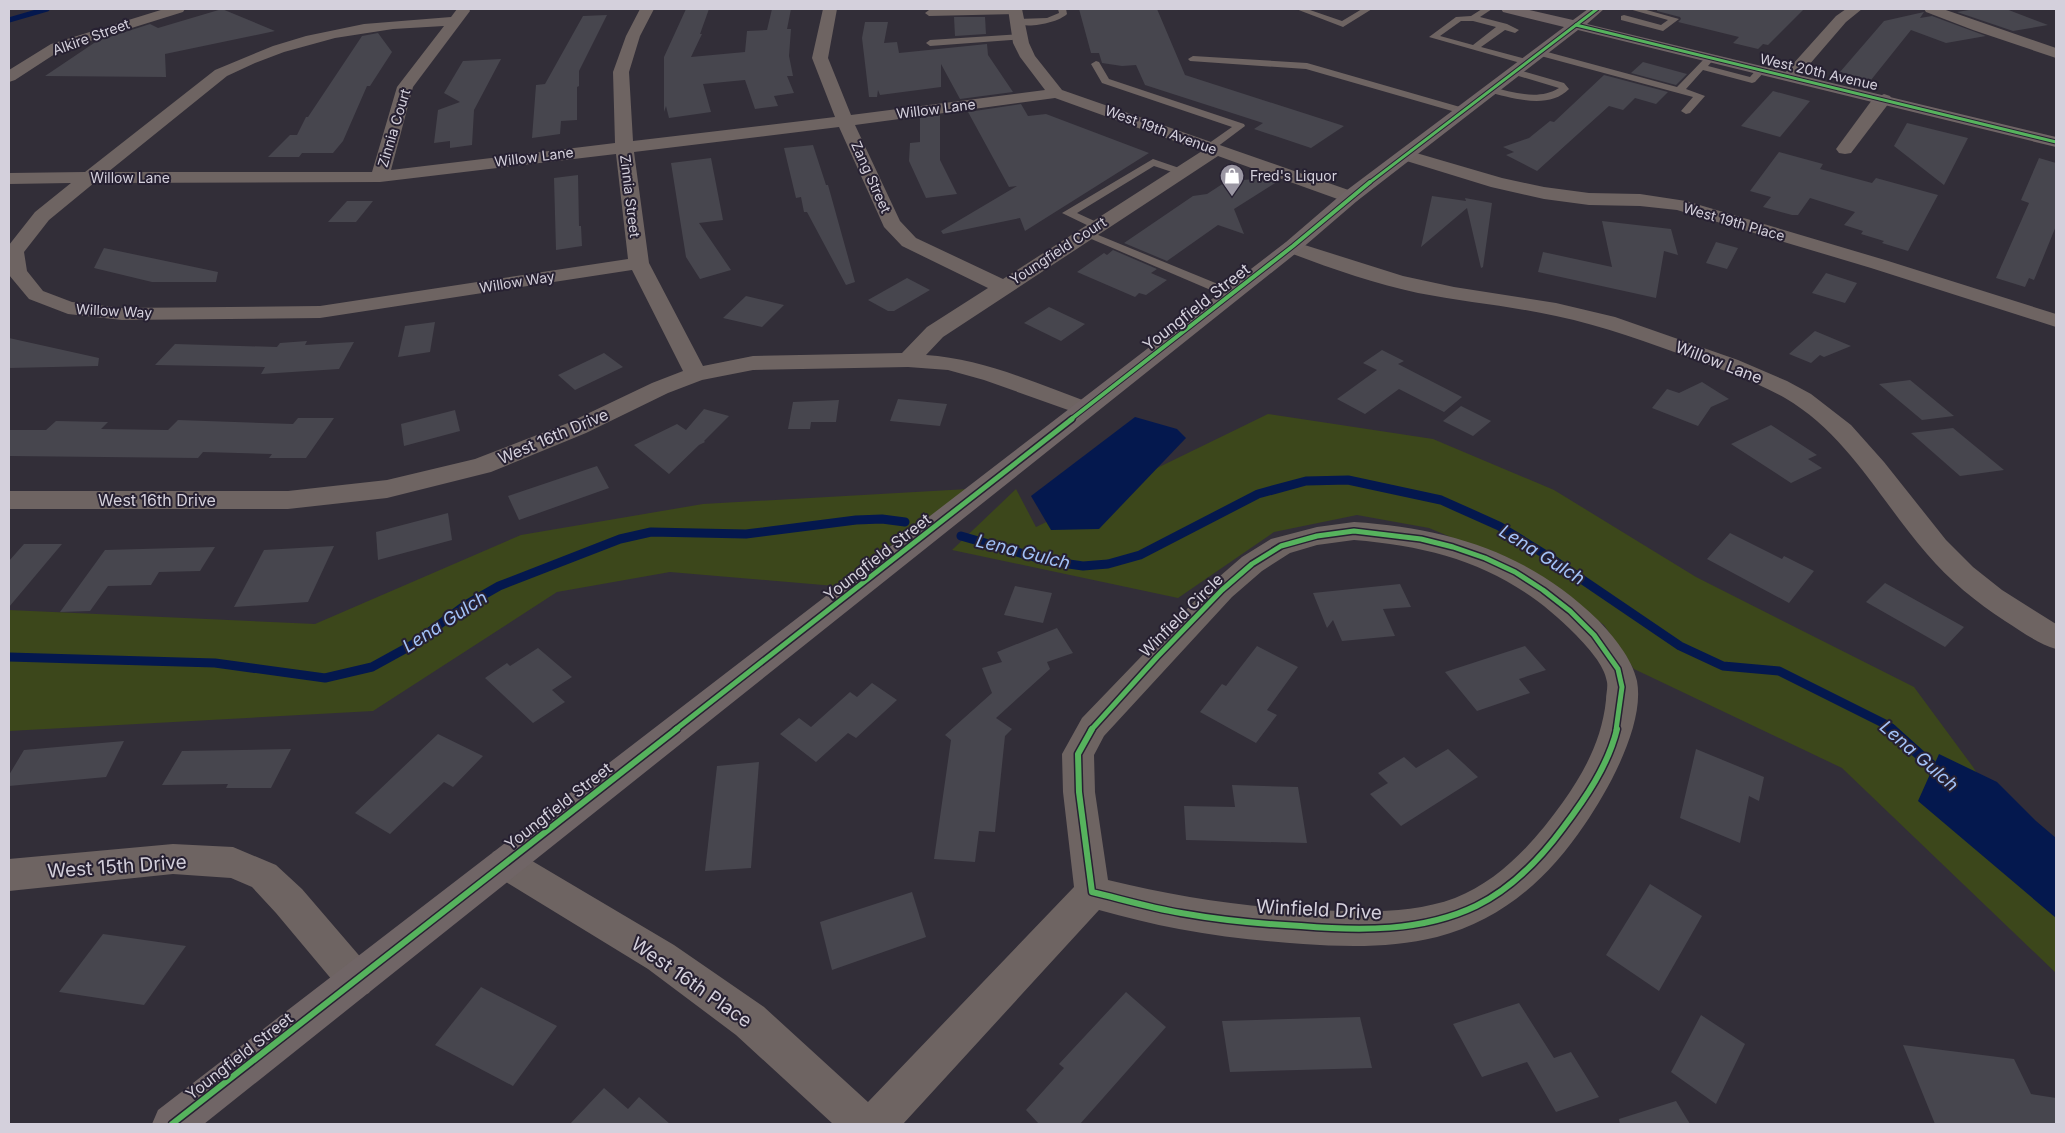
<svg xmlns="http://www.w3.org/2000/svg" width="2065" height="1133" font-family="Inter,sans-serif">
<rect width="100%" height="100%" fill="#322e38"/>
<g fill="#3c471b">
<polygon points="1268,414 1433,439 1554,490 1696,577 1914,687 1973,767 2056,900 2056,973 1842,768 1634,669 1604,625 1528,569 1429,528 1357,515 1274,532 1178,598 952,550 1016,489 1036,527"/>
<polygon points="968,489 835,586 670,572 557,592 373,711 9,731 9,610 315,624 521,535 703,504"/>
</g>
<g fill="#04184e">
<polygon points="1135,417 1177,429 1186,438 1099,529 1051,530 1031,496"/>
<polygon points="1939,754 1997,782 2036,821 2056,838 2056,918 1918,801"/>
</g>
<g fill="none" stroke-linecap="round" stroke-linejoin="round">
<polyline stroke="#04184e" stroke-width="5" points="9,20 47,9"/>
<g stroke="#04184e" stroke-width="9">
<polyline points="961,536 1048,561 1083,566 1108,564 1140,555 1258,494 1306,481 1348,480 1441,500 1499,526 1546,555 1680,646 1723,666 1779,671 1887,725 1893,730"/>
<polyline points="9,657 215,663 325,678 372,667 412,645 464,606 499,586 620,539 651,532 746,534 856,520 882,519 905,522"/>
</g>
<polyline stroke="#04184e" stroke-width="11" points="1891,729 1941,774"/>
</g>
<g fill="#47464e">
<polygon points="222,9 275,31 165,54 166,77 45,76 97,41 150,24 158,28"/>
<polygon points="686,9 709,9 700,34 702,34 691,57 745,52 747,31 767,30 772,9 791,9 787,29 791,29 789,56 793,76 787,76 794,93 774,96 778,106 755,109 745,80 703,84 711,112 669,118 666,106 664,112 664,57"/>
<polygon points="1079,9 1157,9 1185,75 1344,126 1311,148 1254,129 1263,123 1145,85 1136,65 1122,66 1102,63 1099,53 1091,53"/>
<polygon points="1657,9 1804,9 1768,45 1763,44 1758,49 1733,43 1739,37 1678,22 1681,19 1680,17 1657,11"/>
<polygon points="1975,9 2006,9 2048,25 2013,31 1957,12"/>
<polygon points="1924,12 1920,18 1932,16 1986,36 1946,43 1911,30 1871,80 1840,72 1884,21"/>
<polygon points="607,15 579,71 579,86 577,87 577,120 561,121 560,134 532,138 536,85 545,84 583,16"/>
<polygon points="954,17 985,17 986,34 955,36"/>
<polygon points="865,22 888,22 884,43 897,42 899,53 987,44 988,55 1013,92 960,99 941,64 941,87 880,95 878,90 877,97 869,97 862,38"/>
<polygon points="378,33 392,52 370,86 367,86 343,141 333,153 302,153 299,157 268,157 290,135 297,135 306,117 308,117 362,36"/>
<polygon points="501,59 474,110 472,145 450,148 450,141 434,143 438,110 460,102 444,93 463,61"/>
<polygon points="1643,62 1687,74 1676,85 1631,73"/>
<polygon points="1604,75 1668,92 1656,104 1635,98 1623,110 1609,106 1537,171 1506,155 1514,152 1503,147 1529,138 1550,121 1554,122"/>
<polygon points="1773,91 1810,101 1780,137 1741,126"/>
<polygon points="1021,104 1028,116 1046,114 1149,153 1025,231 1020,218 943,234 941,231 1017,186 1009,187 968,112"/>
<polygon points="940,115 940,160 957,194 926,198 909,161 910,143 920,142 920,118"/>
<polygon points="1907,123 1968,138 1944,185 1894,146"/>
<polygon points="813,145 826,185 828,185 855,282 846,285 807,212 804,212 801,197 796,198 784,148"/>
<polygon points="1779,152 1823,164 1820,169 1872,183 1876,178 1938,195 1908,251 1882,243 1884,241 1861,234 1863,231 1844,225 1855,212 1810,198 1798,215 1792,215 1763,207 1771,197 1750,191"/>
<polygon points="711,158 723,220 699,223 731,270 700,279 686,257 671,163"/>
<polygon points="2039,158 2056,163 2056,226 2034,280 2029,278 2025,287 1996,278 2029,203 2021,200"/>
<polygon points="578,175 579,226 581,226 582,246 556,250 554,178"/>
<polygon points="1273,178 1280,180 1234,209 1244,234 1218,225 1167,261 1124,243 1193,196 1207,194 1227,181"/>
<polygon points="1432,196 1466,201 1465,198 1492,203 1483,267 1481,268 1467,208 1421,247"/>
<polygon points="347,201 373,201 356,222 328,222"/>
<polygon points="1602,221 1671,229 1678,255 1664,251 1656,298 1538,272 1543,252 1612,267"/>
<polygon points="1716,242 1738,248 1727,269 1706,263"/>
<polygon points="104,248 218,272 216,282 152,282 94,268"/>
<polygon points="1113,250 1157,269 1151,273 1167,280 1146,295 1139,293 1135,297 1077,272 1104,253 1107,255"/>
<polygon points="1826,273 1857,283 1845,303 1812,293"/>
<polygon points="907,278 930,290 894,311 888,311 868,300"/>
<polygon points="746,296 784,305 762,327 723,318"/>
<polygon points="1049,307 1085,324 1061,341 1024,323"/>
<polygon points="435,322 430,352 398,357 405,326"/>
<polygon points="1815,331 1851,346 1824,357 1820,355 1811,363 1789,354"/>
<polygon points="9,338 99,358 98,366 9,368"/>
<polygon points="307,341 305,345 354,342 339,369 261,374 265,367 155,365 175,344 277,347 280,343"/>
<polygon points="1382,350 1404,361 1398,364 1462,397 1444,412 1399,389 1365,414 1337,399 1377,370 1363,363"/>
<polygon points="604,353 623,367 575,390 558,375"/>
<polygon points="1910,380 1954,416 1922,420 1879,384"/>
<polygon points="1702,382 1729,399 1711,407 1698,426 1652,408 1667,389 1679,393"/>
<polygon points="898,399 947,404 940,426 890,421"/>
<polygon points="839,400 836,422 811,422 810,429 788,429 793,402"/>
<polygon points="1461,406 1491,421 1473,436 1443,421"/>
<polygon points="704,409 729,416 704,441 705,442 699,445 669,474 634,445 677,424 686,430"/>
<polygon points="455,410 460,431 404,446 401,424"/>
<polygon points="298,418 334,418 306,458 269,458 272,454 203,452 198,458 9,456 9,430 46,430 56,421 108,422 101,429 168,430 178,420 293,424"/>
<polygon points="1771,425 1817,455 1808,459 1822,468 1791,483 1731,444"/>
<polygon points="1953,428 2004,470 1960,476 1911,433"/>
<polygon points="597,466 609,488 519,520 508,496"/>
<polygon points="448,513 452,540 378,560 376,532"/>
<polygon points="1730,533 1782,559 1784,556 1814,571 1789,603 1707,559"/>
<polygon points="24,544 62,544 9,607 9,561"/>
<polygon points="334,546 308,602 234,607 264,550"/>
<polygon points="215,547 200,571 159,572 151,585 108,586 90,611 60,612 105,550"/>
<polygon points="1885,583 1964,627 1945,647 1866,602"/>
<polygon points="1400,584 1411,607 1383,609 1395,636 1342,641 1333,620 1327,628 1313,593"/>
<polygon points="1015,586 1052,593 1043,623 1004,615"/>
<polygon points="1057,628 1073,653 1047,662 1050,669 996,718 1012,729 1005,736 995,832 979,831 975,862 934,859 951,740 945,735 992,693 982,668 1002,662 997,652"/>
<polygon points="1257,646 1298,667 1267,710 1277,715 1256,743 1200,712 1222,684 1226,686"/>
<polygon points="1525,646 1546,670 1519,679 1530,693 1477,711 1445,672"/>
<polygon points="538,648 572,677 552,690 565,702 533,723 485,678 507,663 510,666"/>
<polygon points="872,683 897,700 856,738 848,733 816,762 780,734 799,718 811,727 850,692 857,697"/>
<polygon points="438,734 483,756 453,787 444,782 390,834 355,813"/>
<polygon points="124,741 106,777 9,786 9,775 24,750"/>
<polygon points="291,749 271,788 226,788 228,784 162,785 182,751"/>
<polygon points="1448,749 1478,777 1401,826 1370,794 1388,783 1378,773 1404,757 1416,768"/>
<polygon points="1696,749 1764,777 1759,801 1749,796 1740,843 1680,818"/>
<polygon points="759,762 751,868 705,871 717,766"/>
<polygon points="1232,785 1298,787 1307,843 1186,840 1184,806 1235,807"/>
<polygon points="1650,884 1702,916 1659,991 1606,955"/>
<polygon points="912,892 926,937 832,970 820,922"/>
<polygon points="103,934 186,946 144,1005 59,992"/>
<polygon points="481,987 557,1026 513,1086 435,1045"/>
<polygon points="1126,992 1166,1027 1080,1124 1039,1124 1026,1110 1064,1068 1059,1064"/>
<polygon points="1519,1003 1554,1058 1571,1052 1599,1097 1556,1112 1527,1062 1482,1077 1453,1024"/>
<polygon points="1701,1015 1745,1044 1716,1104 1671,1072"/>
<polygon points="1360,1017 1372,1068 1230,1072 1222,1021"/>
<polygon points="1903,1045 2014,1059 2031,1094 2056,1098 2056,1124 1935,1124"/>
<polygon points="604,1088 628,1109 639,1097 670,1124 570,1124"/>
<polygon points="1676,1101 1690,1124 1620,1124 1619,1119"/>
</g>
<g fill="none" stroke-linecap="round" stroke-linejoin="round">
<g fill="#6e6462" fill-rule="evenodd">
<polygon points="1003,9 1017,9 1020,11 1016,14 929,16 925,13 929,10"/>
<path d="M1058 9H1066L1067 14C1058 23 1024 30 1014 22L1018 19 1047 18 1059 13Z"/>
<polygon points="1296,9 1307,9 1342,21 1362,9 1372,9 1343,27"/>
<path d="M1482 9H1492L1480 17 1507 24 1519 30 1515 33 1505 30 1481 47 1530 60V64H1524L1429 37 1456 17 1471 16ZM1461 21H1473L1496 27 1473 45 1440 36Z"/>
<polygon points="1629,9 1643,9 1679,19 1663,31 1621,20 1621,16 1624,15 1661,25 1668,20"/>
<polygon points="1020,34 1024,37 1023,39 930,46 926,43 930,40"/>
<polygon points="1540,50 1677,87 1705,58 1708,57 1713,60 1708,66 1750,77 1758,68 1761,67 1766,70 1755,82 1752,83 1703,70 1686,89 1705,96 1690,113 1686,114 1681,111 1693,97 1537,55 1535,53"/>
<polygon points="1193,56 1307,63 1467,109 1468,111 1467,113 1459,113 1306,69 1190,61 1188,59"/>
<polygon points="1096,61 1099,62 1109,79 1244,124 1245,126 1213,150 1205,150 1204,148 1205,146 1232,127 1102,83 1091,64"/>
<path d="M1515 69 1564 83 1569 89C1549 110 1512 98 1488 92L1486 90 1491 87C1513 92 1538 101 1559 88L1512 74 1510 72Z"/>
<polygon points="1153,159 1185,170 1186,172 1181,175 1154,166 1077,213 1101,224 1103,226 1101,228 1093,228 1062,213"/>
<polygon points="1086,230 1235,291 1237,294 1231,298 1227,297 1082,235 1080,233 1082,231"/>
</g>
<g fill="#6e6462" fill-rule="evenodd">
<polygon points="164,9 185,9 183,12 61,50 15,80 9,82 9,70 51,44"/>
<path d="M457 9H469L470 11 413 87 391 170 615 143 613 72 626 36 640 9H654L640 36 629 72 633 141 835 117 812 58 823 9H837L828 58 851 115 1045 90 1020 57 1013 43 1008 9H1022L1029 43 1035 56 1062 90 1357 193 1359 197 1357 201 1350 203 1343 201 1218 156 943 337 926 355C984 359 1039 384 1093 404L1097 409 1093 414 1085 416 984 380 948 370 908 367 753 370 702 380 668 393 586 433 491 472 387 498 288 509H9V491H288L387 480 475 459 568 423 652 383 683 371 632 270 320 318 122 320 68 314 29 299 9 275V245L35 212 71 183 9 184V173L85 172 215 70 273 46 306 36 364 24 451 17ZM444 26 397 87 372 172H108L227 76 255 63 284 52 335 38 393 29ZM1055 98 1202 151 1003 279 916 238 900 221 855 125ZM839 127 884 227 902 246 988 288 927 327 902 353 753 356 703 366 649 263 634 152ZM616 154 628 259 320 306 122 308 72 302 43 291 27 271 24 252 49 220 94 183 380 182Z"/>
<polygon points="1846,9 1862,9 1846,22 1796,80 1784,80 1782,77 1784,74 1836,16"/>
<polygon points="1924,9 1943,9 2056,48 2056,58 1973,30 1926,12"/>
<polygon points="1884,94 1890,96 1892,99 1851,153 1845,154 1839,153 1836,149 1872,100"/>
<polygon points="1406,150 1502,178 1544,187 1589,193 1640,194 1686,201 1885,260 2056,314 2056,327 1871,268 1677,210 1640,206 1589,205 1544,199 1491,187 1400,159 1397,155 1400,151"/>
<path d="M1292 241 1403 276 1454 287 1556 303 1615 317 1738 360 1787 381 1811 394 1851 425 1884 462 1946 540 1973 567 2002 590 2056 624V649C2038 644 2021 631 2005 621 1976 602 1949 580 1927 554 1880 500 1848 435 1785 398 1756 382 1725 371 1694 359 1649 343 1604 326 1556 316 1511 306 1464 302 1418 293 1373 283 1329 268 1285 251L1282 247 1285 243Z"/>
<path d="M1354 522C1448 528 1530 553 1598 620 1613 636 1632 658 1637 681 1645 724 1609 789 1585 824 1548 879 1502 920 1437 937 1393 948 1347 947 1303 944 1261 941 1220 937 1179 929 1152 924 1125 917 1099 910L903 1124H833L736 1035 648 969 493 874 488 863 493 852 505 847 517 852 674 945 764 1007 868 1102 1074 887 1063 792 1062 754 1082 718 1212 583 1242 557 1271 539 1317 527ZM1354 540C1442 547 1513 570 1576 635 1588 648 1604 664 1607 682 1608 688 1606 694 1606 700 1602 739 1585 771 1563 802 1535 841 1501 880 1455 898 1420 911 1381 912 1344 911 1264 910 1186 899 1108 880L1095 792 1094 755 1104 736 1232 597 1262 571 1290 553 1317 545Z"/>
<polygon points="173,844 233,847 276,865 302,889 369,967 375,980 369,993 356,998 343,993 276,913 252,887 231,878 173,874 9,891 9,859"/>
</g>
<polygon fill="#706566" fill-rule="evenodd" points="1501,9 1525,9 1573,20 1588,9 1604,9 1587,24 2056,137 2056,147 1578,30 1357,201 1300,250 204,1124 152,1124 158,1110 1286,242 1343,193 1564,27 1503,12"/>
<defs>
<g id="cycleway-far3">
<polyline points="1576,25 2056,142"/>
<polyline points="1369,183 1597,9"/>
</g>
<polyline id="cycleway-far2" points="1070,420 1293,246 1370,182"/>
<g id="cycleway-far1">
<polyline points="675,730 1072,419"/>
<polyline points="1091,730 1157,657 1222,590 1252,564 1281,546 1317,536 1354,531 1421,539 1453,547 1485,558 1515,572 1543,590 1570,611 1594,635 1618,669 1622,687 1616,730"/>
</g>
<g id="cycleway">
<path d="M1092 729 1078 754 1079 792 1092 892C1121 899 1151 908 1181 913 1220 920 1261 924 1301 926 1359 931 1422 932 1476 906 1511 889 1540 859 1563 828 1585 799 1608 766 1617 729"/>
<polyline points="172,1124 677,729"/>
</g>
</defs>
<use href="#cycleway-far3" stroke="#272132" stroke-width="5"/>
<use href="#cycleway-far2" stroke="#272132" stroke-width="6"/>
<use href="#cycleway-far1" stroke="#272132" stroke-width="8"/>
<use href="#cycleway" stroke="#272132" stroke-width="9"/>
<use href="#cycleway-far3" stroke="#56b35d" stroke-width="3"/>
<use href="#cycleway-far2" stroke="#56b35d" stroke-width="4"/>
<use href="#cycleway-far1" stroke="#56b35d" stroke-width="5"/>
<use href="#cycleway" stroke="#56b35d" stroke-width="6"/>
</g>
<defs>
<symbol id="shop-pin" viewBox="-11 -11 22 30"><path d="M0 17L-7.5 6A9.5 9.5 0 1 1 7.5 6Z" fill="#9b97a3" stroke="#272132"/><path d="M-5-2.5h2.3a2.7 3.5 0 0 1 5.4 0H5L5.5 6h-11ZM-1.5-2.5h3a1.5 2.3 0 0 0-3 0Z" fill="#fff"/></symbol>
</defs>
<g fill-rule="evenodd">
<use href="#shop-pin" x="1218" y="162" width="28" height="38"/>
</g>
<g text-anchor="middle" stroke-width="4" stroke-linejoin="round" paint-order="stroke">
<g font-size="14" fill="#d4d0dc" stroke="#272132">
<text transform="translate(91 37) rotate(-20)" y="5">Alkire Street</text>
<text transform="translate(1819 72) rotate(13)" y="5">West 20th Avenue</text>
<text transform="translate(936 109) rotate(-7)" y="5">Willow Lane</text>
<text transform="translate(394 128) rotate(-73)" y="5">Zinnia Court</text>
<text transform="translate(1161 130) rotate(20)" y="5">West 19th Avenue</text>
<text transform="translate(534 157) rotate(-7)" y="5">Willow Lane</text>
<text transform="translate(871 177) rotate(66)" y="5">Zang Street</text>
<text x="130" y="183">Willow Lane</text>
<text transform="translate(630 196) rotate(83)" y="5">Zinnia Street</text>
<text transform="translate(1734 222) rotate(16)" y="5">West 19th Place</text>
<text transform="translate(1058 251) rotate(-33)" y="5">Youngfield Court</text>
<text transform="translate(517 282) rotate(-9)" y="5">Willow Way</text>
<text transform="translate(114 311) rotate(3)" y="5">Willow Way</text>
</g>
<g font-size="14" fill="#d4d0dc" stroke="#272132" text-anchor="start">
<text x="1250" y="181">Fred's Liquor</text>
</g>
<g font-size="16" fill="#d4d0dc" stroke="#272132">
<text transform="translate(1196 307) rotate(-38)" y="6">Youngfield Street</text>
<text transform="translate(1719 362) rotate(21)" y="6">Willow Lane</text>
<text transform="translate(553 436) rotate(-23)" y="6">West 16th Drive</text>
<text x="157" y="506">West 16th Drive</text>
<text transform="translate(877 557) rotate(-38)" y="6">Youngfield Street</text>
<text transform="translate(1181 615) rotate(-45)" y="6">Winfield Circle</text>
<text transform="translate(558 806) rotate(-38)" y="6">Youngfield Street</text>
<text transform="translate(239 1056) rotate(-38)" y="6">Youngfield Street</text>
</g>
<g font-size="18" font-style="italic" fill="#a3c2f8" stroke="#272132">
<text transform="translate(1023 552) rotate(14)" y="6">Lena Gulch</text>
<text transform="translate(1542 555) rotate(32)" y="6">Lena Gulch</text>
<text transform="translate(445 622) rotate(-33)" y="6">Lena Gulch</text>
<text transform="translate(1919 756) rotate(41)" y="6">Lena Gulch</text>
</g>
<g font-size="19" fill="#d4d0dc" stroke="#272132">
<text transform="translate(117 866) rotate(-4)" y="7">West 15th Drive</text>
<text transform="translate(1319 909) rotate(3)" y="7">Winfield Drive</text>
<text transform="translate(692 982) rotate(35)" y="7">West 16th Place</text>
</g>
</g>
<rect width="2065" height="1133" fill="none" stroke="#d4d0dc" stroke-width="20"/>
</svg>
